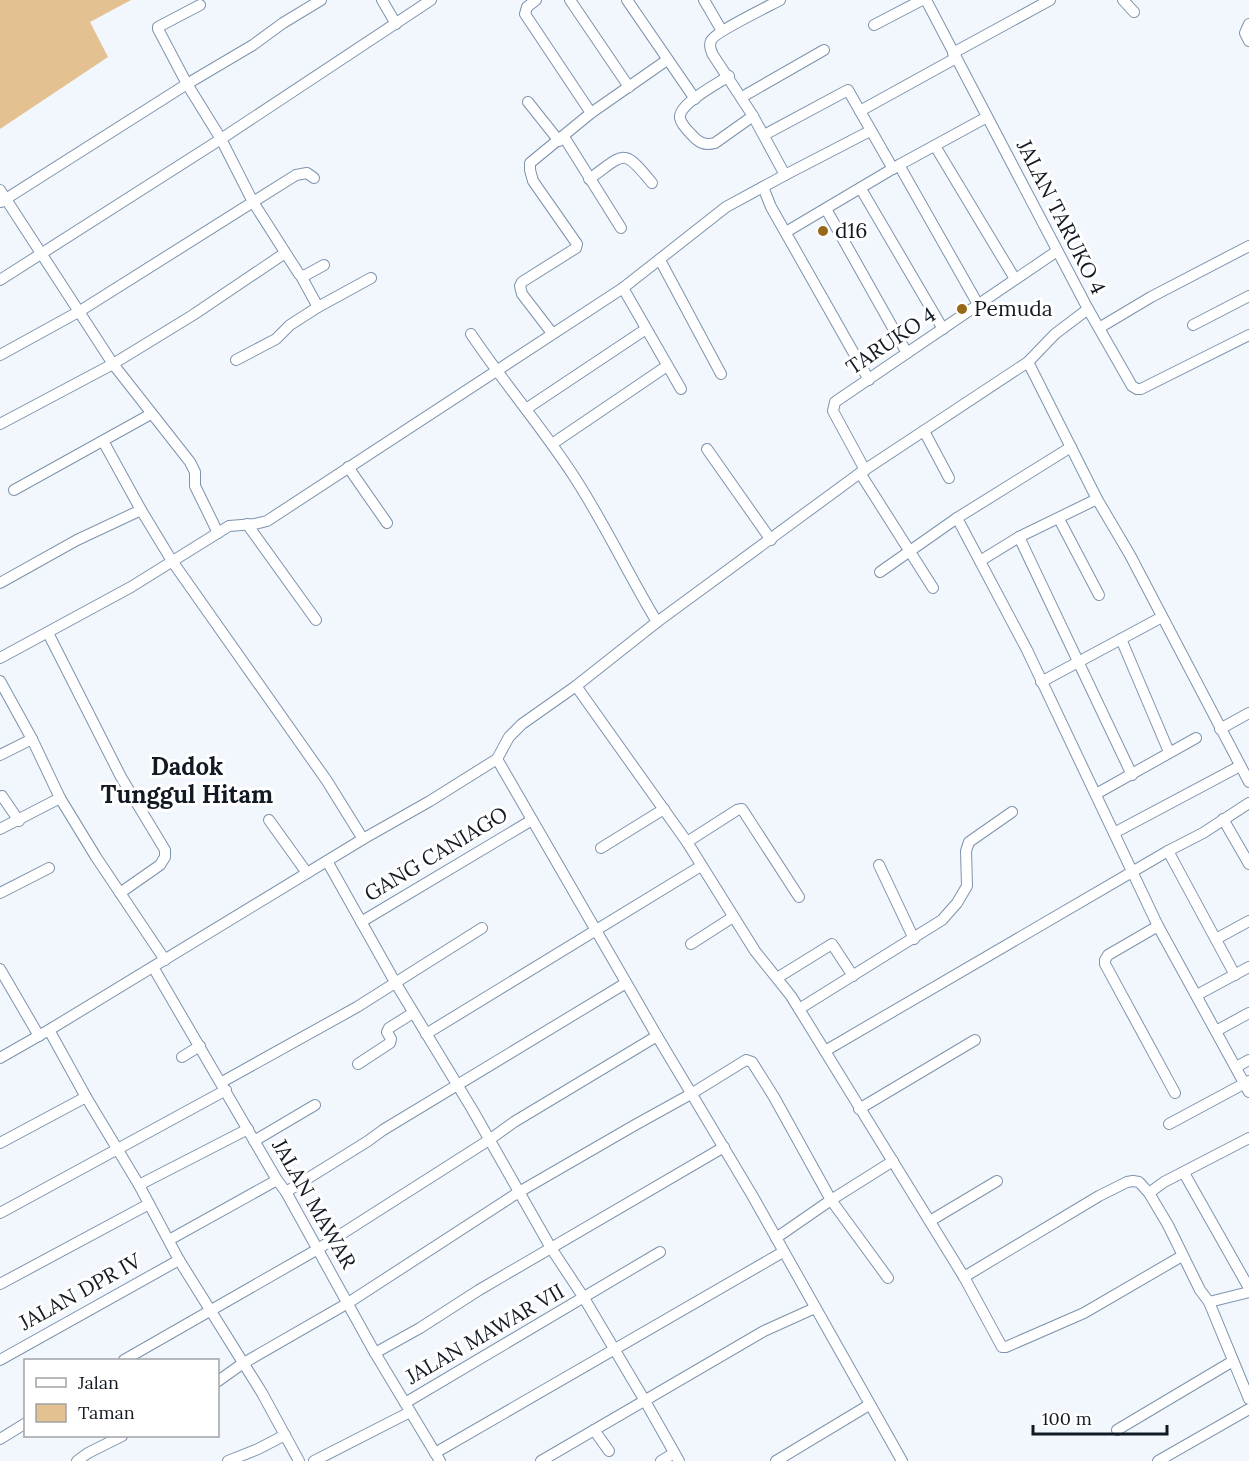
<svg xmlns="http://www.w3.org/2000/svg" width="1249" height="1461" font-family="Lora,serif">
<rect width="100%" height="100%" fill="#f2f7fd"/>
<polygon fill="#e3c190" points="0,0 131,0 90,22 108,57 0,129"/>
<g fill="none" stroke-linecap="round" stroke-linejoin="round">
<defs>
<g id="minor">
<polyline points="382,0 396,24"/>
<polyline points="536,0 527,7 525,14 591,113"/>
<polyline points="570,0 629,87"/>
<polyline points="627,0 695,99"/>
<polyline points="704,0 722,31"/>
<polyline points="1123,0 1134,12"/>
<polyline points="1249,24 1245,33 1249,41"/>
<polyline points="874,25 922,0"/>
<polyline points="953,53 1050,0"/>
<path d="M729 76C717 84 678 104 680 118 681 124 687 130 691 134 698 142 704 146 715 143L753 116"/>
<polyline points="742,97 824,50"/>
<polyline points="528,102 559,141"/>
<polyline points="860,111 956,58"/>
<polyline points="764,135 848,90 893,169"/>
<polyline points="564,137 621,228"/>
<polyline points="935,146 1015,279"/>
<polyline points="899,165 979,306"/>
<polyline points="785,175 870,131"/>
<path d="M589 179C625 154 622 146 652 183"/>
<polyline points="763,187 771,207 869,380"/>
<polyline points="861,189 943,329"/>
<polyline points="0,190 113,364 190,462 195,472 195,486 218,533"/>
<polyline points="1,202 187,84 253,45 283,23 321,0"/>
<polyline points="826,209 907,353"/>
<polyline points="786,232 899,165 987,117"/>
<polyline points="660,260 721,374"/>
<polyline points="324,265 304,276 299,274 253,202 221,139 431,0"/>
<polyline points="301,276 318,307"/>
<polyline points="0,280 221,139 187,84 158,29 158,27 200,5"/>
<polyline points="623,288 681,389"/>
<polyline points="1088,309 1132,386 1137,389 1141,389 1249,335"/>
<polyline points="1193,325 1249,296"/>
<polyline points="1099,328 1151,297 1249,246"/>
<polyline points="552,333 522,294 520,286 522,282 576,248 577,244 533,181 530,170 530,163 591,113 667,60"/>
<path d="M471 334C503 382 541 426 573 475 604 522 628 574 657 622"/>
<polyline points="0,355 80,311 296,175 307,173 314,178"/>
<polyline points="236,360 276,339 290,325 318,307 371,278"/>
<polyline points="1028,362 1097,499 1130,555 1249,782"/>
<polyline points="526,409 646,329"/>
<polyline points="0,424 113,364 193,315 285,253"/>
<polyline points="924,431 949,478"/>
<polyline points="103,441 141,510 172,561 327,781 363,839"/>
<polyline points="552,444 667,366"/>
<polyline points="1071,447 957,518 1027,650 1158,926 1249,1092"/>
<polyline points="707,449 771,540"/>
<polyline points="348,467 387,523"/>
<polyline points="865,470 833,411 835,402 1057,251"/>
<polyline points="860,473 933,588"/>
<polyline points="14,490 151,414"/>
<polyline points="1059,519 1099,595"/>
<polyline points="247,524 316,620"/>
<polyline points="1019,537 1132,775"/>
<polyline points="980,561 1019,537 1097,499"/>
<polyline points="880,572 957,518"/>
<polyline points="0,583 77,540 141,510"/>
<polyline points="48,633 121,777 165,850 165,857 160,865 120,893"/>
<polyline points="1121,639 1169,752"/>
<path d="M0 658 131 587 229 526 255 524 267 521 623 288 726 207 785 175 753 116 713 55C711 51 709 45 711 41 713 33 769 6 780 0"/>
<polyline points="0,681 32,739 60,798 96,857 165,960"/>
<polyline points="1041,682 1162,617"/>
<polyline points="576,686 687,842 755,951 791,996 964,1277 1002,1347 1006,1347 1084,1313 1182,1256"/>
<polyline points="1220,729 1249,713"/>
<polyline points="0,755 32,739"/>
<polyline points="497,759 657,1036 752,1195 902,1461"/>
<polyline points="1096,794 1196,738"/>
<polyline points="2,796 19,821"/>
<polyline points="1223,819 1249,864"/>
<polyline points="269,820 307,873"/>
<polyline points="0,829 60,798"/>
<polyline points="1114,833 1240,766"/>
<polyline points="687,842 737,810 742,809 799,897"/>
<polyline points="601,848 664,809"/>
<polyline points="327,861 395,982 472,1109 551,1248 584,1298 645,1401 679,1461"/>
<polyline points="879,865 914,939"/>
<polyline points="0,893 49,868"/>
<polyline points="361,922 532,820"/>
<polyline points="1158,926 1108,955 1105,960 1105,964 1175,1093"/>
<polyline points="1216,939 1249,921"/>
<polyline points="691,944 733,917"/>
<polyline points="153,967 277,1180 286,1192 375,1353 440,1461"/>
<polyline points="0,969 39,1036"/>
<polyline points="1235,975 1168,851 1203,833 1249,803"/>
<polyline points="777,978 832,944 853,976"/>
<polyline points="1197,995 1249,967"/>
<polyline points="799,1009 942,920 957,903 967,886 966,851 969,842 1012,812"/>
<polyline points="49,1030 86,1097 139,1185 179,1260 262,1393 299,1461"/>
<polyline points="1216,1031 1249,1013"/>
<polyline points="426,1034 701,866"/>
<polyline points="825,1051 1168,851"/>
<polyline points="182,1057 200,1046"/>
<polyline points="0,1058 49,1030 363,839 430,801 497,759 509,737 522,724 576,686 657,622 860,473 1028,362 1055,334 1088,309 926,0"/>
<polyline points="358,1064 390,1043 391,1039 387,1032 389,1028 413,1013"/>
<polyline points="1236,1067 1249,1060"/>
<polyline points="222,1082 357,1007 482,928"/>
<polyline points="859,1109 975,1040"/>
<polyline points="1169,1124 1249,1081"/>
<polyline points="254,1141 315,1105"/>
<polyline points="0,1143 86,1097"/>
<polyline points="1184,1173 1249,1288"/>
<polyline points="139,1185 248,1129"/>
<polyline points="286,1192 368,1141 383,1130 626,983"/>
<polyline points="1149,1193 1164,1182 1249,1138"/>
<polyline points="0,1213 226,1090"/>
<polyline points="930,1221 997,1181"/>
<polyline points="776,1238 831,1200 893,1161"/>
<polyline points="169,1240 277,1180"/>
<polyline points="964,1277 1099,1196 1127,1182 1133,1181 1139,1182 1149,1193 1168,1225 1200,1290 1209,1302"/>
<polyline points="0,1284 149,1204"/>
<polyline points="1249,1292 1209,1302 1249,1399"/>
<polyline points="375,1353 420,1328 479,1290 724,1147"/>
<polyline points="0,1360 179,1260"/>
<polyline points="124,1360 318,1249 489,1140 514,1122 657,1036"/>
<polyline points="218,1381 242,1364 348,1303 519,1192 635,1125 691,1094 746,1060 752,1062 774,1097 831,1200 888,1278"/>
<polyline points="405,1403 660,1252"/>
<polyline points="594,1430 609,1451"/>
<polyline points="1117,1430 1233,1361"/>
<polyline points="0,1439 26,1423"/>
<polyline points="435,1453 783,1252"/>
<polyline points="77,1461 88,1453 122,1436"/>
<polyline points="228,1461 258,1449 285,1435"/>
<polyline points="314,1461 410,1412"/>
<polyline points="541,1461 764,1331 815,1308"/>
<polyline points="661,1461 674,1453"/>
<polyline points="776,1461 869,1405"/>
<polyline points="1158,1461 1249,1409"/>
</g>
</defs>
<use href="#minor" stroke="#7d93ae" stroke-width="12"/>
<use href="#minor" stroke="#fff" stroke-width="10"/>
</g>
<g fill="#976818" stroke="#fff" stroke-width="2">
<circle cx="823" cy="231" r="6"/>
<circle cx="962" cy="309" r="6"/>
</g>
<g text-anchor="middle" stroke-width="6" stroke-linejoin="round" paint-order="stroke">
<g font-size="21" fill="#121a24" stroke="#fff">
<text transform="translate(1061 217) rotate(63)" y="7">JALAN TARUKO 4</text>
<text transform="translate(891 341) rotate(-34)" y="7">TARUKO 4</text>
<text transform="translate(436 854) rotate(-31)" y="7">GANG CANIAGO</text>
<text transform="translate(314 1204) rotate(60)" y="7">JALAN MAWAR</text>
<text transform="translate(80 1292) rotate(-29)" y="7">JALAN DPR IV</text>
<text transform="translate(485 1334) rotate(-30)" y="7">JALAN MAWAR VII</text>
</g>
<g font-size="21" fill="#121a24" stroke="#fff" text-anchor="start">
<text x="835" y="238">d16</text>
<text x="974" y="316">Pemuda</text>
</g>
<g font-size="24" font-weight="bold" fill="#121a24" stroke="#fff">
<text x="187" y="775">Dadok<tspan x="187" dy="28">Tunggul Hitam</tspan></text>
</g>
</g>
<rect x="24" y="1359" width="195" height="78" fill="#ffffff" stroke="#a0a3a7" stroke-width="1.5"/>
<rect x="36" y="1378" width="30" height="9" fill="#ffffff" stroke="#a0a3a7" stroke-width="1.5"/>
<text x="78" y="1389" font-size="18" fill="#121a24">Jalan</text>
<rect x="36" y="1404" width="30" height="18" fill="#e3c190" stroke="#a0a3a7" stroke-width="1.5"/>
<text x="78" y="1419" font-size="18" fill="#121a24">Taman</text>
<path d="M1033 1425v9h134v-9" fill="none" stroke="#121a24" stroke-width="3"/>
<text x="1042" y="1425" font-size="18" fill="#121a24" stroke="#ffffff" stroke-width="4.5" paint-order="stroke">100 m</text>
</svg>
